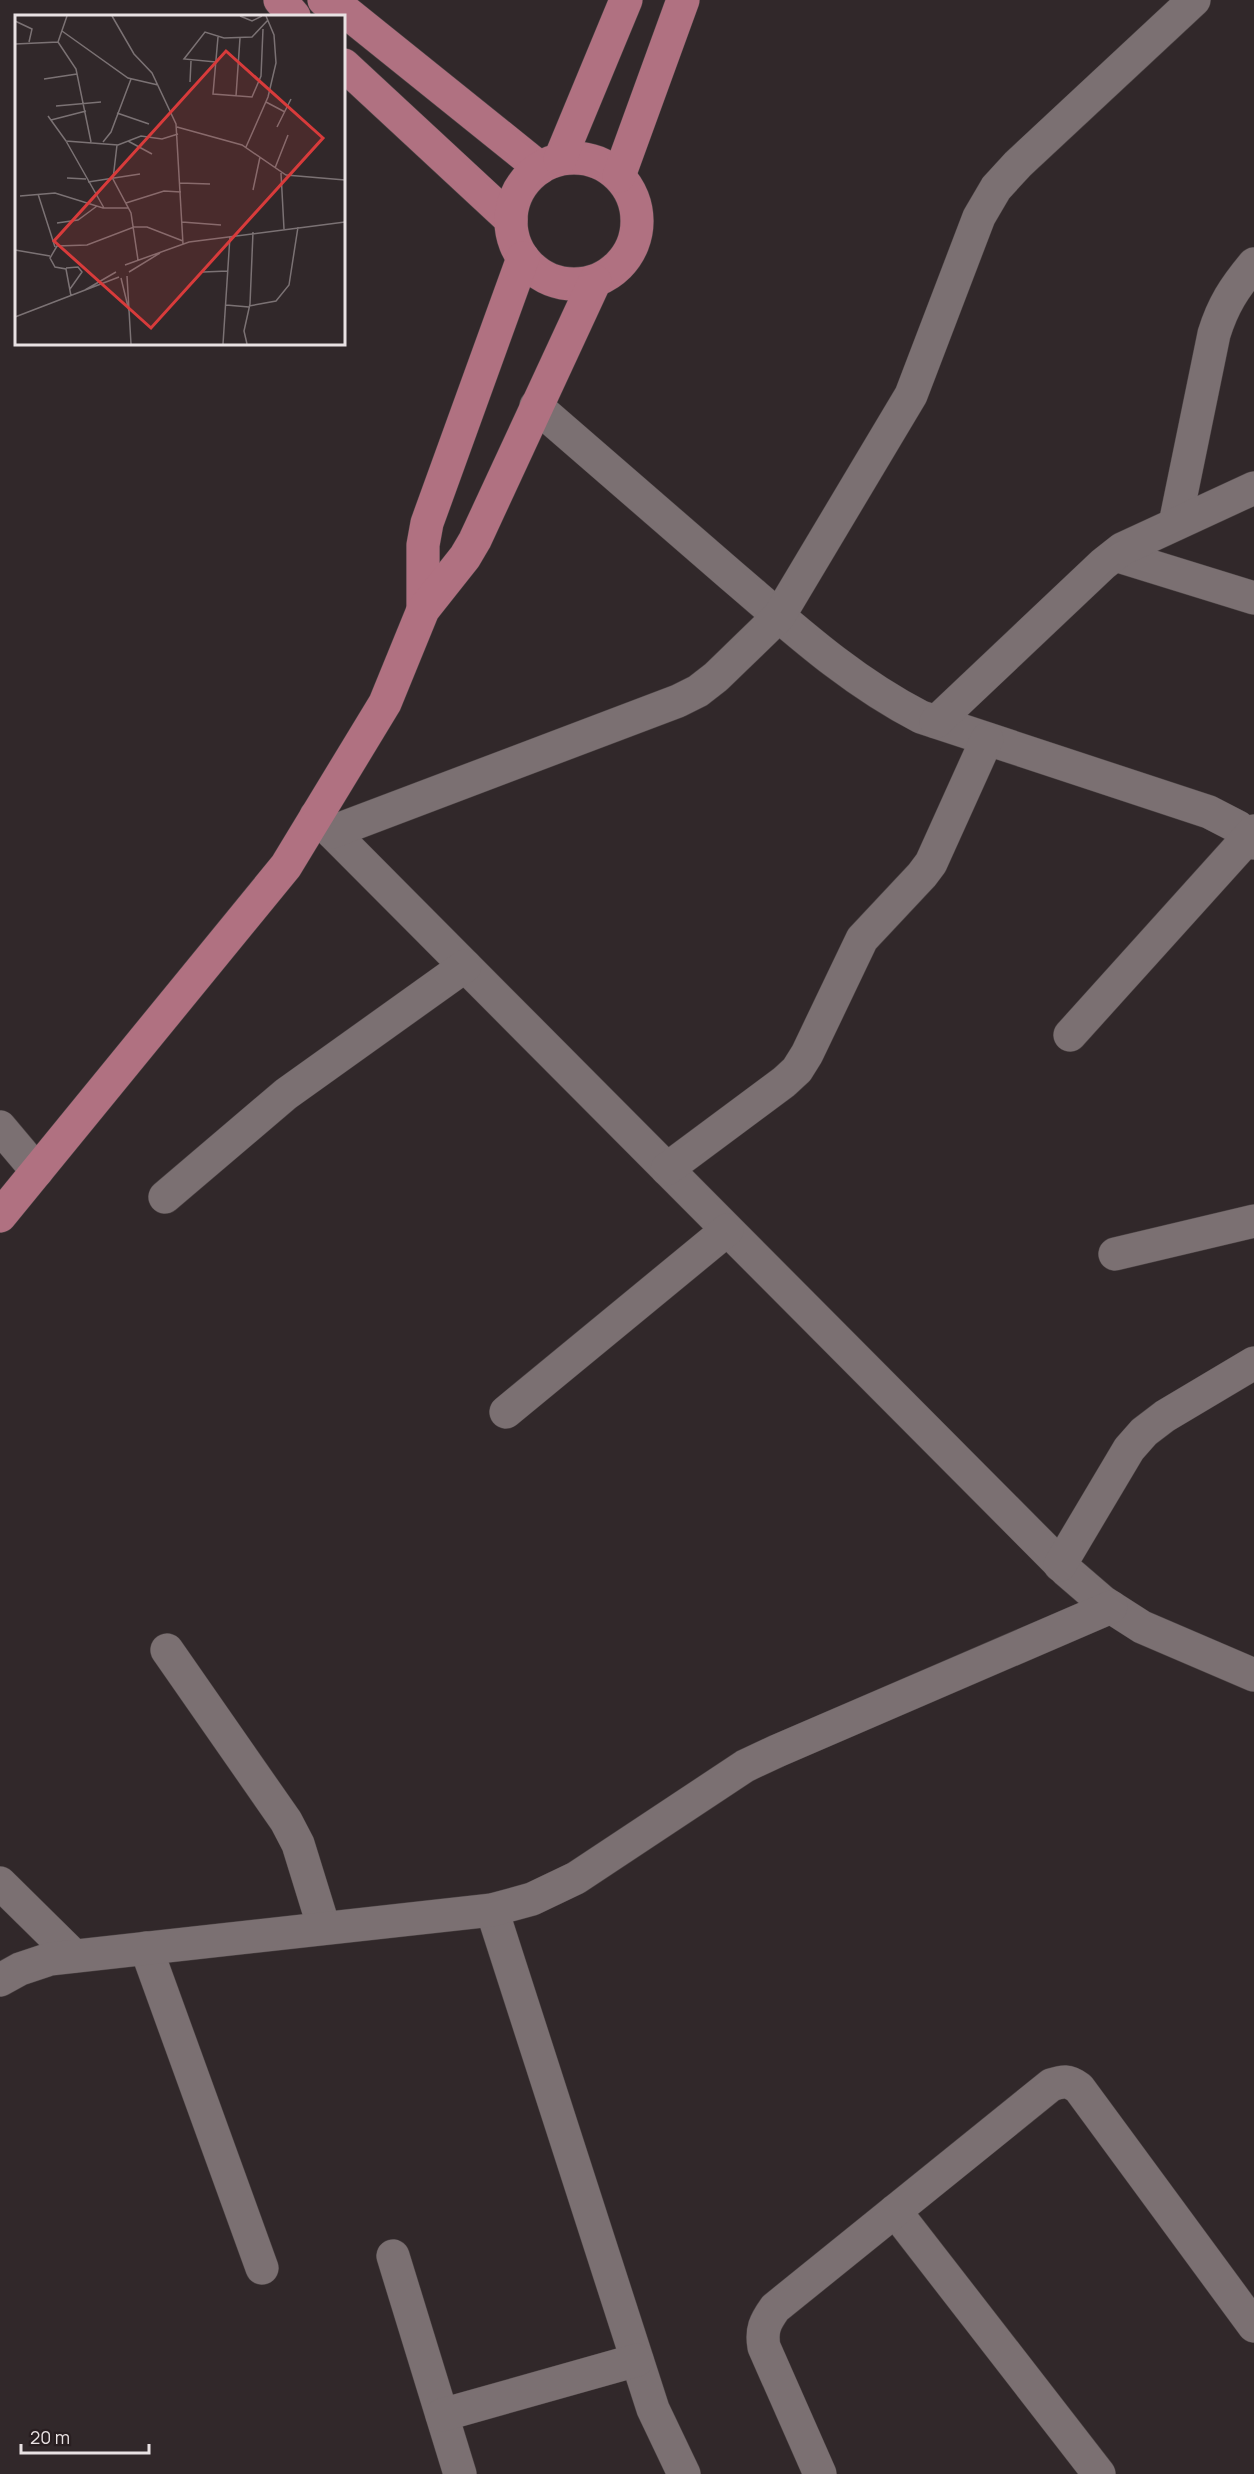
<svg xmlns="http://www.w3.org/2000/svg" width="1254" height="2474" font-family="Manrope,sans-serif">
<rect width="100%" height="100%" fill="#31282a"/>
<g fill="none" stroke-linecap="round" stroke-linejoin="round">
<defs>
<g id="street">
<path d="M536 406C601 463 667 519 732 576 793 628 849 680 921 717L1209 812 1238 827 1254 843"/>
<path d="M1175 524 1214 334C1223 305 1234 288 1254 264"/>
<polyline points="1115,555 1254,598"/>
<polyline points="936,722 1103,564 1122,549 1254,488"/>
<polyline points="316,816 1067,1571 1103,1602 1142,1627 1254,1675"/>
<polyline points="332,832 678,701 698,691 716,677 779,616 911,395 979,217 996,188 1018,164 1194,0"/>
<polyline points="1070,1035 1254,831"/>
<polyline points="0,1127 37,1171"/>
<polyline points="667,1169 784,1082 797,1070 807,1054 862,939 922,875 931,863 987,739"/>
<polyline points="165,1197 286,1094 465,966"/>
<polyline points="1115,1254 1254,1221"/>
<polyline points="506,1412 727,1230"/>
<polyline points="1060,1565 1129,1449 1144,1432 1165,1416 1254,1363"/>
<polyline points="167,1650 286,1821 298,1844 324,1928"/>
<polyline points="0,1883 74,1956"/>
<polyline points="492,1910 653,2409 684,2474"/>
<polyline points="146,1948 262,2268"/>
<polyline points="0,1980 20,1969 50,1959 492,1910 532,1899 576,1878 745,1766 777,1751 1111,1607"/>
<polyline points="895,2211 1099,2474"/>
<polyline points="393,2256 460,2474"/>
<polyline points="442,2415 637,2360"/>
<path d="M820 2474 764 2347C761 2330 765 2322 775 2308L1051 2085C1063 2081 1068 2080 1079 2088L1254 2326"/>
</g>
<g id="primary">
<polyline points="280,0 294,16"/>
<polyline points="324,0 346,12 540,168"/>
<polyline points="344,65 511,220"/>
<circle cx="574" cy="221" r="63"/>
<polyline points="560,159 626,0"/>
<polyline points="619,176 683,0"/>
<polyline points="423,610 423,545 427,523 523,258"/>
<polyline points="0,1216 286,866 385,703 423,610 465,557 475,540 595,281"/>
</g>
</defs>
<use href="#street" stroke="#4b4344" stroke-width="34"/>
<use href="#primary" stroke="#4b4344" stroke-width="34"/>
<use href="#street" stroke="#7b7072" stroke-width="33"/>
<use href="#primary" stroke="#b07181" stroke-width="33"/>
</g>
<g transform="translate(15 15)">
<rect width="330" height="330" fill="#31282a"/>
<path fill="none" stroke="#7b7274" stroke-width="1.5" d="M97 1 119 39 137 58 161 109 168 229M225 1 237 6 247 1M0 6 17 14 14 27M47 16 113 63 143 70M203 22 198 79 237 82 246 61 248 14M43 27 61 54 76 127M0 29 43 27 52 1M201 47 169 44 190 17 209 23 237 22 253 5M29 64 62 59M175 67 176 46M221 81 225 23M251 87 270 97M41 91 86 87M102 98 134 109M33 101 51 126 103 130 126 121 147 124 163 119M36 105 71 96M162 112 227 130 271 160 330 165M262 112 276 84M51 126 89 193M113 126 137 139M88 127 96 117 116 64M102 130 98 164 116 198 123 245M231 132 253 82 261 48 259 20 251 1M260 153 273 120M266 158 269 214M52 163 71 164M73 167 125 159M165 168 195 169M238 175 245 142M23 179 40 232M5 181 40 178 88 193H114M111 188 149 176 166 177M167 207 206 210M42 208 63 205 82 191M0 235 35 241M110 250 174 227 330 207M51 253 63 252 67 257 55 274M114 257 145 238M188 257 213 256M112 261 116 329M106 263 114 296M70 275 101 257M56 281 51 254 40 252 35 243 42 231 72 230 119 212H132L168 226M211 290 234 292M234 291 261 286 274 270 283 212M0 302 104 262M208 329 215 221M232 329 229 316 235 289 238 217"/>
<path fill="#d83b3b" fill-opacity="0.15" stroke="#d83b3b" stroke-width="3" d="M211 36 308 123 136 313 39 226Z"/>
<rect width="330" height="330" fill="none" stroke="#e9e2e3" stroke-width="3"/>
</g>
<path d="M21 2444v9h128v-9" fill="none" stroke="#e9e2e3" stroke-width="3"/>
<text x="30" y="2444" font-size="18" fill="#e9e2e3" stroke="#281e20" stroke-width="4.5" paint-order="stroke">20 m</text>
</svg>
